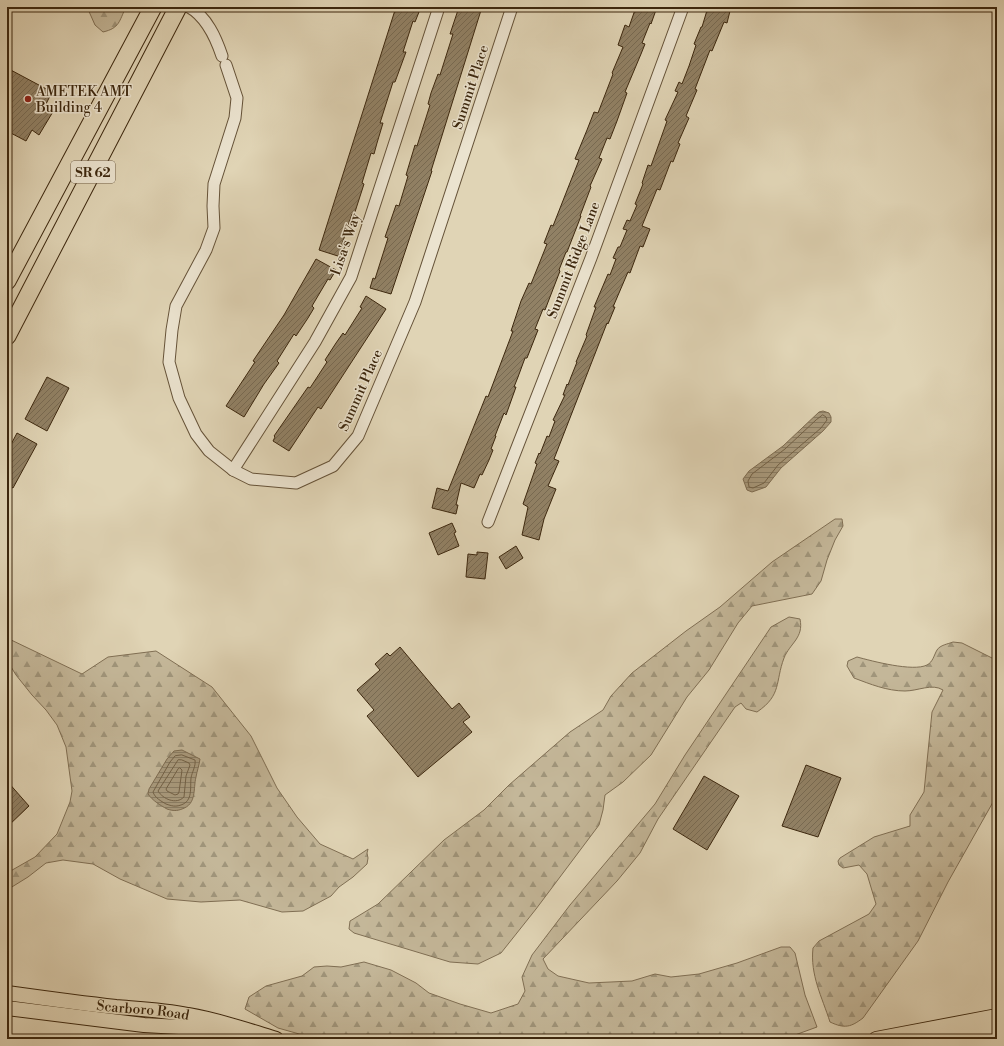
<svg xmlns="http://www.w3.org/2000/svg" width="1004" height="1046" font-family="'Libre Bodoni',serif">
<defs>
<pattern id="forest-firs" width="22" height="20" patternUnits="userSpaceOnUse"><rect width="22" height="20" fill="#c4b799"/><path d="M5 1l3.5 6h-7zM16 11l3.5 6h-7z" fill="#a0957b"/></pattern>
<pattern id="water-rules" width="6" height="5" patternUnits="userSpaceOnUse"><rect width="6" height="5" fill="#a8997c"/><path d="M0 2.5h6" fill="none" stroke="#8a7d64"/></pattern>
<pattern id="building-hatch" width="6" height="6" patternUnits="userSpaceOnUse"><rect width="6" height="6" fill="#918165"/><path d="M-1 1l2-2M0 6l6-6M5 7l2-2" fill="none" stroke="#786a52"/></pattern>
</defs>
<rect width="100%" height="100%" fill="#e0d4b5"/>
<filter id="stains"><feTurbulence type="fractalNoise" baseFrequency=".005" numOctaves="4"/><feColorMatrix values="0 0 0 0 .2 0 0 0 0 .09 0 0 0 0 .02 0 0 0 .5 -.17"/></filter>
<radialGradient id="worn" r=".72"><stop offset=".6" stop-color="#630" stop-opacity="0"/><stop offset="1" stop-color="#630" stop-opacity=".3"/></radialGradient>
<g fill="url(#forest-firs)" stroke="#806f54">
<path d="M87 7H126C119 21 120 28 103 32L95 25Z"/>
<polygon points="835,519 842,519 843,526 835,540 827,560 821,581 812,594 752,606 738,623 709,670 687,697 651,755 623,782 605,795 603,810 599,825 536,909 501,953 478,964 450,962 354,933 349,929 350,921 378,904 444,840 484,810 509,785 570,732 603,710 611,696 632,673 686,631 720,607 772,562"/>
<path d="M789 617 800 619C804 638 790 643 784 658 775 682 782 695 757 712L746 709 741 703 735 707 658 819 640 853 617 881 543 959 548 969 558 976 589 983 632 981 655 974 671 977 699 974 737 963 781 947H790L795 953 805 995 817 1027 784 1039H317L278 1028 245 1009 249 997 266 986 302 976 314 967 327 966 341 967 364 962 391 970 416 983 429 993 460 1004 491 1013 518 1004 525 991 522 977 532 955 570 905 655 804 685 755 771 627Z"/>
<polygon points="7,638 82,674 108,657 156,651 212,687 251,736 277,788 297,817 320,844 353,859 368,849 367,853 368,858 367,864 353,877 339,887 331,896 303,911 282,912 240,900 201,902 167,899 120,879 93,864 63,860 46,863 28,877 7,890 7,873 35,857 57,834 70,802 72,791 66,747 57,725 46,710 32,695 16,675 8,662"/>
<path d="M953 642 962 643 994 659 997 663V795L948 882 918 941 863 1018C851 1027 845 1029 830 1022 822 997 810 975 813 948L819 941 869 914 876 904 867 874 859 865 843 868 839 865 838 861 840 858 874 837 910 826V815L924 792 932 712 943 690C932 683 918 691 905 691 887 691 870 684 854 678L847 666 848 661 857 657C872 661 913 672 927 665 933 662 934 655 937 650 940 645 948 644 953 642Z"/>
</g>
<g fill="url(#water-rules)" stroke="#7d6b50">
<polygon points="823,411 829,413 831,417 831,422 823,431 781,468 766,487 752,492 747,490 743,479 749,471 783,446 819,412"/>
<path d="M182 750 200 759C199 766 197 771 196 777 193 789 197 804 182 809 177 811 173 811 167 809 160 805 153 801 148 794L149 789 167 759 174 751Z"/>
</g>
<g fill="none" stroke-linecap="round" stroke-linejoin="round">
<g stroke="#726045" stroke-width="1">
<polygon points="823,415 826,417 827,420 821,428 778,465 764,483 753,488 749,487 748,481 752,474 785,449 816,420"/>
<path d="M182 755 195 760C196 766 192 772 191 778 190 788 193 801 181 805 175 807 172 806 166 804 161 801 155 798 153 792L170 762 175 756Z"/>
<path d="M182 760 189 763 190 765 186 776 184 797C176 805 163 799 158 791L178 760Z"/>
<polygon points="180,768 182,770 179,792 178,794 175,795 167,791 166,789 178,769"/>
</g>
</g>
<g fill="url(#building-hatch)" stroke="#3c270e">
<polygon points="396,7 404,7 419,12 415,22 413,21 403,52 406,52 395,82 393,82 380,123 383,123 377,143 374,154 371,153 362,183 364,184 354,215 352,214 342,244 345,245 341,257 319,250"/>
<polygon points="459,7 482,7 431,171 432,171 391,294 370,288 373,278 375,279 388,238 385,237 396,205 399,206 408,176 406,175 415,145 417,146 430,105 428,104 431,93 438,74 440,75 453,34 450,34"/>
<polygon points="636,7 657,7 651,24 650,23 642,43 645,44 641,54 625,92 627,93 617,121 610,139 607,138 599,158 602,159 590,186 591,187 580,216 581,216 567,252 566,252 559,270 560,271 545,310 543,309 535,329 538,330 527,358 525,358 518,377 514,387 516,387 506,415 504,413 495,436 496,436 491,449 493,450 489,460 482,475 480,474 474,488 461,483 456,505 458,505 456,514 432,508 437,488 448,491 486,396 488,397 513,331 511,331 521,301 529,283 531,284 547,244 544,243 551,225 553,226 579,160 575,159 587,130 594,112 598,113 613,74 612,73 623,47 618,45 625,25 629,27"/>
<polygon points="708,7 731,7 727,23 724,22 712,51 710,50 695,89 697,90 686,116 689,118 678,143 680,144 673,162 671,161 660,190 657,189 642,226 650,229 643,247 640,246 630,273 628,272 613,307 615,307 608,324 607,323 554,459 559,461 548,486 556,489 544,519 539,540 522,535 528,507 523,504 537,464 535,463 539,453 540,454 547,436 549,437 555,421 553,420 565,395 563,395 567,384 568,385 571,377 577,362 576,362 587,336 586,335 596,307 594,307 608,274 610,275 616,259 613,258 618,247 620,247 627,230 623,229 627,220 630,221 637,205 635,204 643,184 642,183 648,165 651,166 667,121 665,120 678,92 675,91 679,82 682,84 689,66 696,45 694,44 701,27 702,27"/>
<polygon points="7,68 52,92 45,106 54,110 39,135 32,130 26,141 7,131"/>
<polygon points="316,259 336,270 330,280 328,279 312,306 314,308 308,318 296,336 294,334 277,361 279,363 264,384 244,417 226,406 255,362 253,361 284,315"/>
<polygon points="366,296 386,309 321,409 318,407 289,451 273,441 275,437 274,436 308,387 310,388 327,362 325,360 336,343 343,333 345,335 362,308 360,307"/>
<polygon points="47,377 69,388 47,431 25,419"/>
<polygon points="17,433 37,444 13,488 7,485 7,452"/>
<polygon points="452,523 456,532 454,533 459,546 438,555 429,533"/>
<polygon points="516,546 523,558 506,569 499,557"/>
<polygon points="477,552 488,553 485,579 466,577 468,554 477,555"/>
<polygon points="400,647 452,709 459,703 470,717 463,722 472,732 418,777 367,716 374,710 357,690 380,670 375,664 387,653 390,656"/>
<polygon points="806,765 841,778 818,837 782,826"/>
<polygon points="704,776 739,796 707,850 673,829"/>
<polygon points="7,781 29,806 7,827"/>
</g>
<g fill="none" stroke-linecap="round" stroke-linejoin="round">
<defs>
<g id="minor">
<path d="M189 7C207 17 216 38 222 56"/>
<polyline points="226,65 237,98 235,118 214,184 213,206 214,228 206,250 176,306 172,330 169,362 179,398 196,434 209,451 233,470 251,479 296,483 333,466 358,436 415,302 512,7"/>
<polyline points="233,470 315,342 351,277 439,7"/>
<polyline points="488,522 591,258 683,7"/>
<polyline points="194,1035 215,1039"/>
</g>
<g id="major">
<path id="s1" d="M7 993C43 998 79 1003 116 1007 140 1009 164 1010 188 1015 218 1020 247 1030 276 1039"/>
<polyline points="7,1008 144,1025 179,1027 212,1031 242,1038"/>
<polyline points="876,1039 997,1016"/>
<polyline points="938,1039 997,1028"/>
</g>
<g id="highway">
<polyline points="7,281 153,7"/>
<polyline points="7,336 178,7"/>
</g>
</defs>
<use href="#minor" stroke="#655238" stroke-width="13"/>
<use href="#major" stroke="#3c270e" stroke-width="16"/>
<use href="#highway" stroke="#3c270e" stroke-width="19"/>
<use href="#minor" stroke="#ebe3cf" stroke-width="11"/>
<use href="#major" stroke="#e0d4b5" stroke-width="14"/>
<use href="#highway" stroke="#e0d4b5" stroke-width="17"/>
</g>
<circle fill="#8f2418" stroke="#ebe3cf" stroke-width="1.5" cx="28" cy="99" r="4"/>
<g text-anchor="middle" stroke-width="3" stroke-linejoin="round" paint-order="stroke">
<rect fill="#ebe3cf" stroke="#705f48" stroke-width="1" x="71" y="161" width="44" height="22" rx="3"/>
<g font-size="13" font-weight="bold" fill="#3c270e">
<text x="93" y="177">SR 62</text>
</g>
<g font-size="14" fill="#3c270e" stroke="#ebe3cf">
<text transform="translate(470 87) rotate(-72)" y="5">Summit Place</text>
<text transform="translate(345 244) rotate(-71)" y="5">Lisa's Way</text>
<text transform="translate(573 260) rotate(-69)" y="5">Summit Ridge Lane</text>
<text transform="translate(360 390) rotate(-66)" y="5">Summit Place</text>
<text dy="5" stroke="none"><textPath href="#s1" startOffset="137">Scarboro Road</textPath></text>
</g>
<g font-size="14" fill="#3c270e" stroke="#ebe3cf" text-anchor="start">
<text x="36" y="96">AMETEK AMT<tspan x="36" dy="16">Building 4</tspan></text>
</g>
</g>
<rect width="1004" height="1046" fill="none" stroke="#e0d4b5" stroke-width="24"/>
<rect x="8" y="8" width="988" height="1030" fill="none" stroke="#3c270e" stroke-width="2"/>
<rect x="12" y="12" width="980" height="1022" fill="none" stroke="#3c270e"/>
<rect width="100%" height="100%" filter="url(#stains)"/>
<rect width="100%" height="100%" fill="url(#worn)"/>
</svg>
